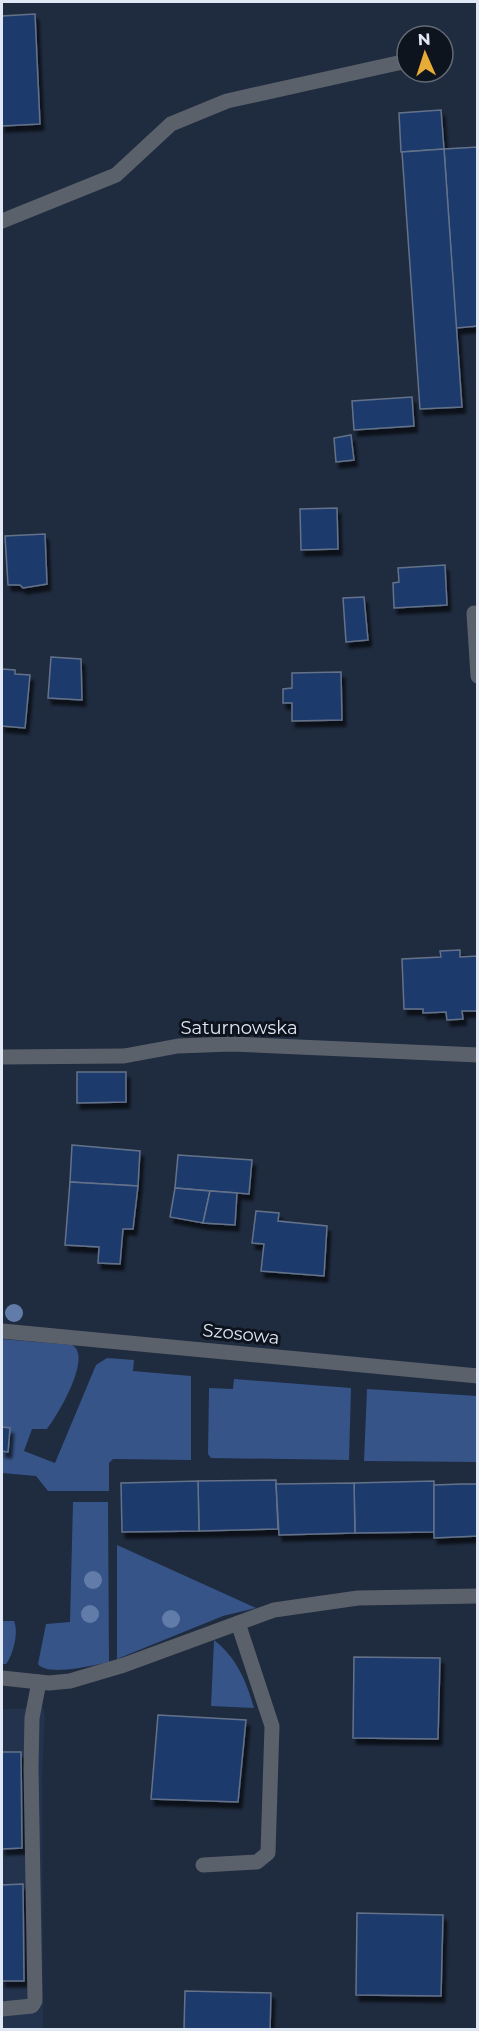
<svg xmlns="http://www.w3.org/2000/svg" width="479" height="2031" font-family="Montserrat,sans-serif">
<defs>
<filter id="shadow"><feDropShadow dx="3.5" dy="6" stdDeviation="1.5" flood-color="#0009"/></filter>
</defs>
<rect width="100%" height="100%" fill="#1f2b3f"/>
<polygon fill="#24334d" points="43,1708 45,1717 42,1775 43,2029 2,2029 2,1709"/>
<g fill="#365487">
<path d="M2 1339 72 1345C93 1356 58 1415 47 1429H32L24 1451 55 1463 96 1365 107 1358 134 1360 133 1371 191 1376V1460L113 1459 109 1463V1491H48L36 1476 2 1473Z"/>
<polygon points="234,1379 351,1388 349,1460 211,1458 208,1454 209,1388 233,1389"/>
<polygon points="367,1389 477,1396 477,1462 364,1461"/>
<path d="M73 1502H108L109 1662C95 1665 47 1677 38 1664L46 1624 70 1622Z"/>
<polygon points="117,1545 256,1608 223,1616 117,1659"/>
<path d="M2 1621H14C19 1632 13 1655 6 1664H2Z"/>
<path d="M214 1640C237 1658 246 1681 254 1708L211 1706Z"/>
</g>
<g fill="#1c3a6c" stroke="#647289" stroke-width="1.5" filter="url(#shadow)">
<polygon points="35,14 40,124 2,126 2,16"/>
<polygon points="441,110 444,149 401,152 399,113"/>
<polygon points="478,147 478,326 456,328 444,149"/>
<polygon points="444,149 462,407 420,409 402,152"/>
<polygon points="412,397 414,426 354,430 352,401"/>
<polygon points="351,435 354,460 336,462 334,438"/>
<polygon points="337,508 338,549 301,550 300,509"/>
<polygon points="45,534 47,584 23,588 20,585 8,585 5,536"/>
<polygon points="445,565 447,605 394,608 393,583 399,582 398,568"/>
<polygon points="364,597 368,640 346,642 343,598"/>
<polygon points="51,657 81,659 82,700 48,698"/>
<polygon points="2,669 15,670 15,674 30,675 25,728 2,726"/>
<polygon points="341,672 342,720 292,721 292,703 283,703 283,689 292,688 292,673"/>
<polygon points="460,950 460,957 478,956 478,1011 462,1011 463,1019 447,1020 446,1012 423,1013 423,1009 404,1009 402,959 441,957 440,951"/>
<polygon points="77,1072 126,1072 126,1102 77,1103"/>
<polygon points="72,1145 140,1151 138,1186 70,1182"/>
<polygon points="178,1155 252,1160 249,1194 175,1188"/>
<polygon points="70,1182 138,1186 133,1229 123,1229 120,1264 98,1263 99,1247 65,1245"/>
<polygon points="175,1188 210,1191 203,1223 170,1217"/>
<polygon points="210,1191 237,1193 235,1225 203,1223"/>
<polygon points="256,1211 279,1213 278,1221 327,1226 324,1276 261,1271 264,1244 252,1243"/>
<polygon points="2,1427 10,1428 8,1452 2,1451"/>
<polygon points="276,1480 278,1529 199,1531 198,1481"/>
<polygon points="198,1481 199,1531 122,1532 121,1483"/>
<polygon points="434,1481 434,1532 355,1533 354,1483"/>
<polygon points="354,1483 355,1533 279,1535 276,1484"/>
<polygon points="462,1484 478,1484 478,1536 434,1538 434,1485"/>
<polygon points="354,1657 440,1658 438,1739 353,1738"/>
<polygon points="158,1715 246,1720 238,1802 151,1799"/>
<polygon points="2,1752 21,1752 22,1848 2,1849"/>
<polygon points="23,1884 24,1981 2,1981 2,1885"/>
<polygon points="357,1913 443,1915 441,1996 356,1995"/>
<polygon points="185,1991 271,1993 270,2030 184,2030"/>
</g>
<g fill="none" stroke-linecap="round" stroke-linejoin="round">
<g stroke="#5b616b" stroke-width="15">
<polyline points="2,221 116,175 171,124 227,101 407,61"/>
<polyline points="474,613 478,676"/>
<polyline points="203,1865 257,1862 268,1853 272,1726 238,1623"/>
<polyline points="2,2009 32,2006 35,2001 31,1768 32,1718 39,1682"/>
</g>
<g stroke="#5b616b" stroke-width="15">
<polyline points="2,1057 124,1056 178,1046 231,1044 478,1055"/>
<polyline points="2,1331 478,1376"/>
<polyline points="2,1678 49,1683 70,1681 124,1665 274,1610 358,1598 478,1596"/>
</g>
</g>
<g fill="#627ca9">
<circle cx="14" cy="1313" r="9"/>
<circle cx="93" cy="1580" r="9"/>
<circle cx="90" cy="1614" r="9"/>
<circle cx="171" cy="1619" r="9"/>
</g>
<g text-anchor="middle" stroke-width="6" stroke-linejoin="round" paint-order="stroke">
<g font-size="18" fill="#e0e8f6" stroke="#0e141d">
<text x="239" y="1034">Saturnowska</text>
<text transform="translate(241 1334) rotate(6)" y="6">Szosowa</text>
</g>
</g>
<rect width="479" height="2031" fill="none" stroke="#e0e8f6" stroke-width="6"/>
<g transform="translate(425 54) rotate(357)"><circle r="28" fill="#0e141d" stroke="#626974" stroke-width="1.5"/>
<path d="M0-4.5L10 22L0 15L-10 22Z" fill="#e7ac36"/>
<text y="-9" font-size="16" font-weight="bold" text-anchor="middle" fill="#e0e8f6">N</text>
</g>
</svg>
